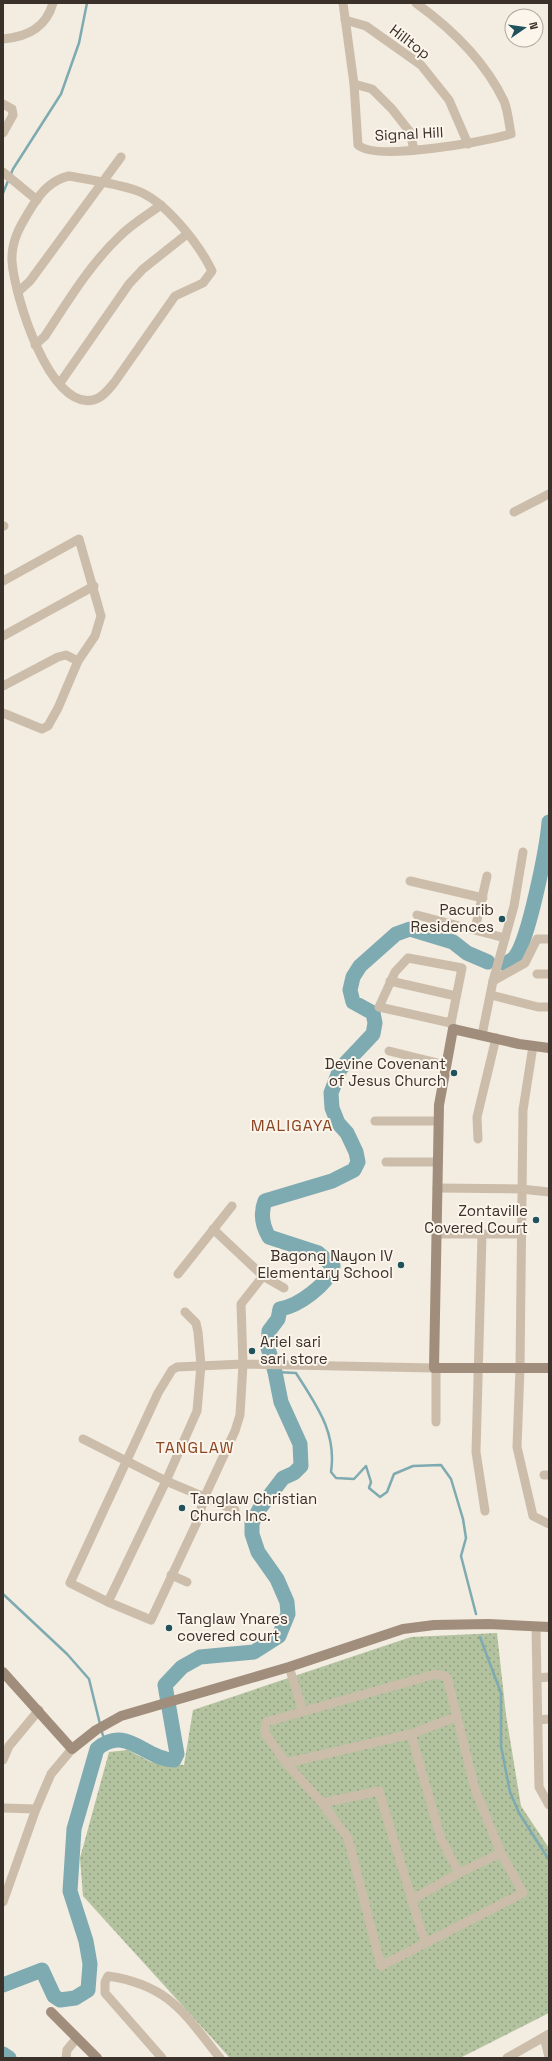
<svg xmlns="http://www.w3.org/2000/svg" width="552" height="2061" font-family="'Space Grotesk',sans-serif">
<defs>
<pattern id="grass-dots" width="8" height="8" patternUnits="userSpaceOnUse"><rect width="8" height="8" fill="#b3c39f"/><path d="M2 2h.1M6 6h.1" fill="none" stroke="#939f82" stroke-width="1.8" stroke-linecap="round"/></pattern>
</defs>
<rect width="100%" height="100%" fill="#f3ece0"/>
<polygon fill="url(#grass-dots)" points="497,1633 506,1715 521,1806 549,1848 549,2013 460,2058 230,2058 83,1896 80,1858 109,1752 128,1750 151,1762 184,1765 193,1710 411,1637"/>
<g fill="none" stroke-linecap="round" stroke-linejoin="round">
<g stroke="#7eaab1" stroke-width="2.5">
<polyline points="3,193 13,169 61,94 79,43 87,3"/>
<path d="M275 1372 296 1373C316 1405 337 1432 331 1472L336 1478 354 1479 366 1466 371 1482 369 1488 380 1497 387 1492 394 1474 413 1466 441 1465 451 1479 463 1519 466 1538 461 1556 476 1614"/>
<polyline points="3,1594 67,1654 89,1679 100,1724"/>
<polyline points="480,1637 501,1693 501,1746 510,1792 519,1813 549,1860"/>
<polyline points="101,1729 105,1742"/>
</g>
<g stroke="#7eaab1" stroke-width="15">
<path d="M505 964C508 962 513 960 515 957 529 939 547 847 549 822"/>
<path d="M3 1985 42 1970 54 1996 60 2000 75 1998 88 1990 90 1964 86 1941 70 1891 74 1829 97 1749C126 1724 144 1759 174 1760L177 1754 165 1685 182 1667 200 1657 254 1652 279 1636 288 1614 287 1602 277 1579 258 1552 252 1534V1523L260 1508 283 1478 294 1473 301 1466 300 1444 281 1402 275 1372 268 1348 269 1331 278 1319 280 1309C298 1306 328 1285 333 1266L318 1253 269 1237C262 1225 260 1214 265 1201L332 1181 354 1170 358 1162 356 1152 347 1133 338 1123 332 1108 331 1093 340 1069 373 1034 375 1023 373 1013 353 1002 350 990 353 977 360 966 396 934 410 929 453 942 467 953 488 962"/>
<polyline points="3,2054 9,2058"/>
</g>
<g stroke="#ccbdab" stroke-width="9">
<path d="M343 3 354 84 358 145C377 162 484 141 511 134 509 124 508 111 504 101 485 61 452 29 416 3"/>
<polyline points="345,20 366,26 421,65 449,100 468,144"/>
<path d="M3 39C27 37 46 28 53 3"/>
<polyline points="354,84 372,89 392,109 410,132 414,150"/>
<polyline points="3,104 12,109 13,115 3,133"/>
<polyline points="3,172 37,200"/>
<path d="M69 176C91 180 114 183 135 190 164 199 199 244 212 271L203 283 175 296 114 383C108 390 102 398 93 400 49 410 14 294 12 261 11 239 22 223 33 205 42 191 52 180 69 176Z"/>
<polyline points="18,292 30,281 121,157"/>
<path d="M35 345 45 336C68 301 90 264 121 235 132 224 147 215 161 205"/>
<polyline points="60,383 129,284 143,269 187,234"/>
<polyline points="514,512 549,494"/>
<polyline points="3,526 4,526"/>
<polyline points="3,581 79,539 101,616 95,636 78,661 58,708 48,726 42,729 3,713"/>
<polyline points="3,636 94,586"/>
<polyline points="3,686 58,657 66,655 78,661"/>
<polyline points="410,881 483,898"/>
<polyline points="417,915 505,938"/>
<polyline points="475,929 487,876"/>
<polyline points="537,974 549,974"/>
<polyline points="390,981 456,996"/>
<polyline points="493,981 525,963 537,939 549,939"/>
<polyline points="491,995 538,1007 549,1007"/>
<polyline points="451,1023 379,1007 395,972 408,958 462,968 451,1023 453,1029"/>
<polyline points="482,1035 493,981 514,906 523,852"/>
<polyline points="533,1046 523,1110 520,1368 517,1447 533,1516 549,1524"/>
<polyline points="389,1051 446,1065"/>
<polyline points="375,1121 438,1121"/>
<polyline points="478,1139 477,1117 496,1038"/>
<polyline points="386,1162 438,1162"/>
<polyline points="437,1188 521,1189 549,1192"/>
<polyline points="213,1229 263,1276 284,1288"/>
<polyline points="436,1234 520,1234"/>
<polyline points="482,1235 476,1452 485,1511"/>
<polyline points="178,1274 232,1206"/>
<polyline points="263,1276 241,1304 243,1364 240,1415 235,1431 205,1496 197,1522 151,1620 108,1602 70,1583 158,1393 172,1370 177,1367 243,1364 434,1368"/>
<polyline points="436,1422 436,1368"/>
<polyline points="83,1439 166,1481 235,1510"/>
<polyline points="544,1475 549,1475"/>
<polyline points="171,1575 187,1582"/>
<polyline points="108,1602 166,1481 197,1411 201,1365 198,1332 196,1323 185,1312"/>
<polyline points="536,1627 539,1787 549,1805"/>
<polyline points="289,1667 303,1711"/>
<polygon points="436,1674 447,1677 475,1789 501,1853 523,1893 381,1966 348,1838 322,1803 286,1763 265,1733 266,1722"/>
<polyline points="537,1678 549,1677"/>
<polyline points="538,1720 549,1719"/>
<polyline points="411,1734 441,1839 459,1873"/>
<polyline points="3,1760 9,1746 39,1710"/>
<polyline points="286,1763 411,1734 456,1717"/>
<polyline points="322,1803 379,1791 425,1943"/>
<polyline points="3,1808 36,1809"/>
<polyline points="411,1900 459,1873 501,1853"/>
<polyline points="3,1902 36,1809 51,1774 72,1749"/>
<polyline points="544,2037 549,2057"/>
<polyline points="66,2058 67,2050 77,2038"/>
<path d="M162 2058 105 1993V1982L108 1976C169 1985 184 2013 220 2058"/>
<polyline points="507,2058 549,2034"/>
</g>
<g stroke="#a08d7c" stroke-width="10">
<polyline points="549,1048 519,1044 453,1029 439,1105 434,1368 549,1368"/>
<polyline points="3,1672 72,1749 96,1730 121,1716 289,1667 403,1629 434,1625 488,1624 549,1627"/>
<polyline points="51,2012 97,2058"/>
</g>
</g>
<g fill="#1f525c" stroke="#fbf5ec" stroke-width="1.5">
<circle cx="502" cy="919" r="4"/>
<circle cx="454" cy="1073" r="4"/>
<circle cx="536" cy="1220" r="4"/>
<circle cx="401" cy="1265" r="4"/>
<circle cx="252" cy="1351" r="4"/>
<circle cx="182" cy="1508" r="4"/>
<circle cx="169" cy="1628" r="4"/>
</g>
<g text-anchor="middle" stroke-width="4" stroke-linejoin="round" paint-order="stroke">
<g font-size="15" fill="#3a312a" stroke="#fbf5ec">
<text transform="translate(410 42) rotate(37)" y="5">Hilltop</text>
<text transform="translate(409 134) rotate(-3)" y="5">Signal Hill</text>
</g>
<g font-size="15" fill="#3a312a" stroke="#fbf5ec" text-anchor="end">
<text x="494" y="915">Pacurib<tspan x="494" dy="17">Residences</tspan></text>
<text x="446" y="1069">Devine Covenant<tspan x="446" dy="17">of Jesus Church</tspan></text>
<text x="528" y="1216">Zontaville<tspan x="528" dy="17">Covered Court</tspan></text>
<text x="393" y="1261">Bagong Nayon IV<tspan x="393" dy="17">Elementary School</tspan></text>
<text x="260" y="1347" text-anchor="start">Ariel sari<tspan x="260" dy="17">sari store</tspan></text>
<text x="190" y="1504" text-anchor="start">Tanglaw Christian<tspan x="190" dy="17">Church Inc.</tspan></text>
<text x="177" y="1624" text-anchor="start">Tanglaw Ynares<tspan x="177" dy="17">covered court</tspan></text>
</g>
<g font-size="16" letter-spacing="1" fill="#8a4522" stroke="#fbf5ec">
<text x="292" y="1131">MALIGAYA</text>
<text x="195" y="1453">TANGLAW</text>
</g>
</g>
<rect width="552" height="2061" fill="none" stroke="#3a312a" stroke-width="8"/>
<g transform="translate(524 28) rotate(77)"><circle r="19" fill="#fbf5ec" stroke="#aea79e"/>
<path d="M0-3L7 15L0 10L-7 15Z" fill="#1f525c"/>
<text y="-6" font-size="11" font-weight="bold" text-anchor="middle" fill="#3a312a">N</text>
</g>
</svg>
